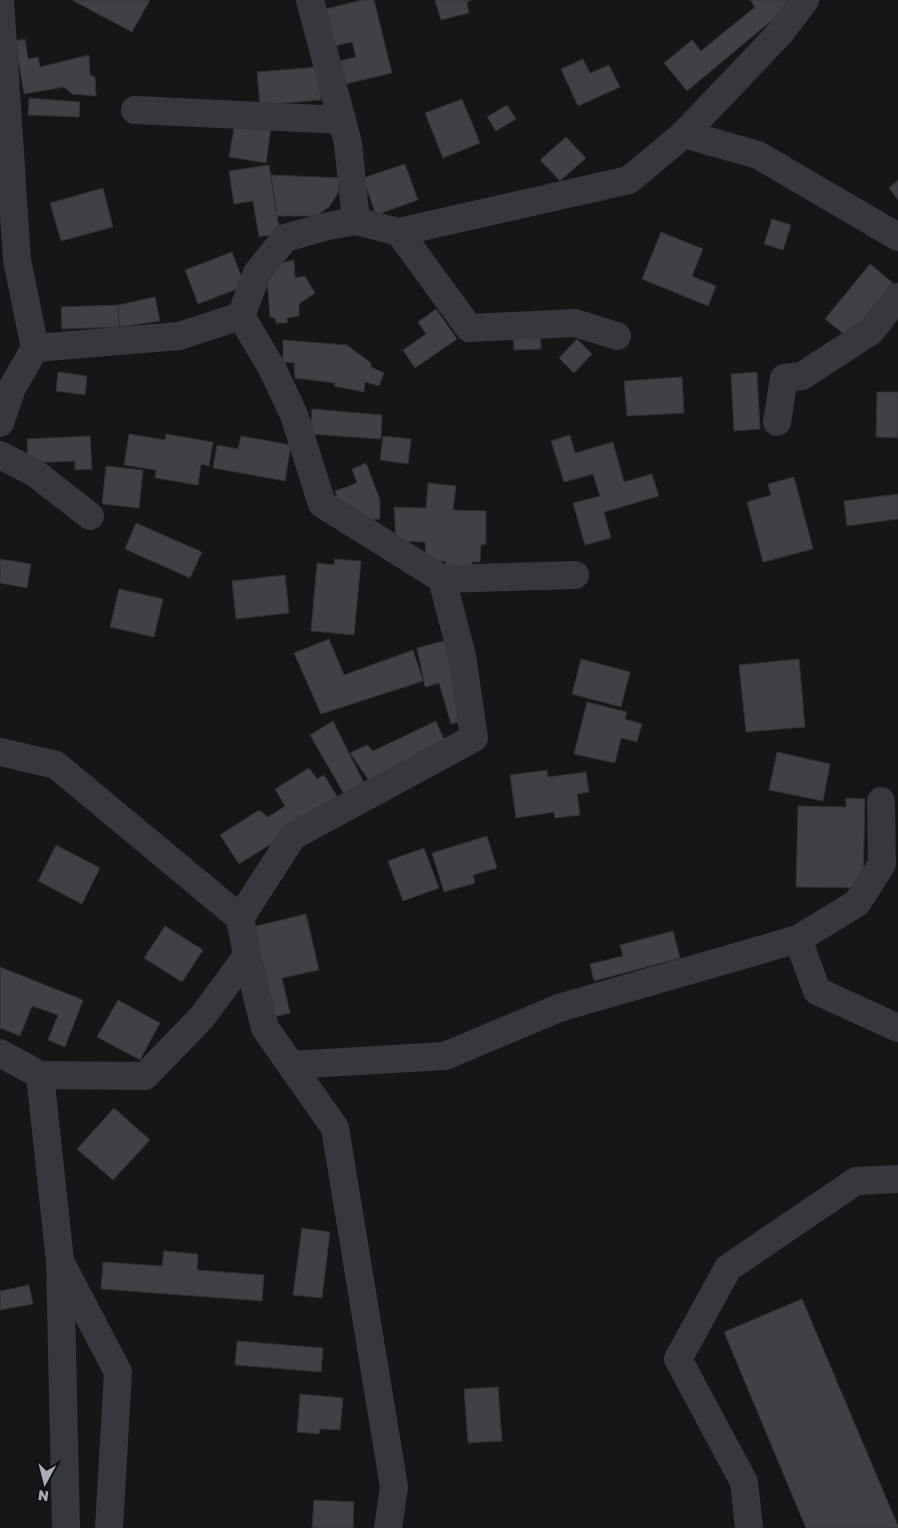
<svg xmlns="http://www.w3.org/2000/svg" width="898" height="1528" font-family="'Golos Text',sans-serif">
<rect width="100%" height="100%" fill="#161618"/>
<g fill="#404145" stroke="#303034">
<polygon points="72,0 150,0 132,32"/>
<polygon points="362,0 374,0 392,73 337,86 332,63 356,57 352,42 330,47 321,10"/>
<polygon points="435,0 472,0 467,2 469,13 441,20"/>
<polygon points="750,0 793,0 794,2 687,91 664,63 692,40 701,51 755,7"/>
<polygon points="25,39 28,59 38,57 40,67 89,55 90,75 95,77 96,96 72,94 64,87 24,94 15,41"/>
<polygon points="583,59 590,73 609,65 620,87 578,106 561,69"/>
<polygon points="318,67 321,100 260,105 257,72"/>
<polygon points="29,98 80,102 79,117 28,115"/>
<polygon points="462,99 480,143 443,158 425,113"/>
<polygon points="507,105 516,119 496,131 487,117"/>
<polygon points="235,122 271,128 266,163 229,157"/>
<polygon points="566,137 586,158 560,181 540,160"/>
<polygon points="405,164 418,200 376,215 363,178"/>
<polygon points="269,165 280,233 259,237 253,201 234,204 229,171"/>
<polygon points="271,175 342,178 337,195 329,207 316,216 277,216"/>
<polygon points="898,180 898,200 889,188"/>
<polygon points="103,188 113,227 61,241 50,203"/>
<polygon points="772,219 791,225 783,250 764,244"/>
<polygon points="661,232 703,249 692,276 716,286 708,306 642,279"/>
<polygon points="232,252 245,286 198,304 185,270"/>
<polygon points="294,260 295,278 305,276 315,293 299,304 299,316 287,318 287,323 276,323 275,318 270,317 266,267"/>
<polygon points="870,264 893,283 849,338 825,319"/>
<polygon points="155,297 160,321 119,327 118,305"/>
<polygon points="118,305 119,327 62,329 61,307"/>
<polygon points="436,309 457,339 415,368 403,350 426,334 418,322"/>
<polygon points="540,332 541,349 514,350 513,333"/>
<polygon points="577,339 592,354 574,373 559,358"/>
<polygon points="283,340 347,345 371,363 371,367 384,373 379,386 365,382 364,392 334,386 335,383 295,378 294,363 283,362"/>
<polygon points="58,372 87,376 85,395 56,391"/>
<polygon points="757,372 760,429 734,431 731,374"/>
<polygon points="682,377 684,413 627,416 624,381"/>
<polygon points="877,392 898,392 898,438 876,437"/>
<polygon points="312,409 382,415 381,439 310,434"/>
<polygon points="129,434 165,440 166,434 213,442 209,466 201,464 198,485 155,478 156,470 124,465"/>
<polygon points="570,435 575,453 613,442 624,482 652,474 659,496 604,512 611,538 585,545 573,503 600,496 593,474 564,482 551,441"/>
<polygon points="90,436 92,469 75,470 75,461 28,463 27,439"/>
<polygon points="241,436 291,445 285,481 213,468 217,445 238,449"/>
<polygon points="383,436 411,439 408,464 380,460"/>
<polygon points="366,463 380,500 380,519 357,520 340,509 335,491 357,483 352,469"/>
<polygon points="106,466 143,470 139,508 102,504"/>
<polygon points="794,477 813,549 763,562 747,502 771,495 768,484"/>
<polygon points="428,483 456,486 453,510 486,511 486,544 481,545 480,562 472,562 472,569 446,567 445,561 426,562 425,542 396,541 394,507 426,508"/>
<polygon points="898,494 898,519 847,526 844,501"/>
<polygon points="136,523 202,552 190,578 125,549"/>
<polygon points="0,559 31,564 27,588 0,583"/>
<polygon points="335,559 361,561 354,635 311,631 317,563 334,565"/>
<polygon points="285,575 289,613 236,619 232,581"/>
<polygon points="119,589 163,599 154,637 110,627"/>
<polygon points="329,639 344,675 413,650 423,681 321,714 294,653"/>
<polygon points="451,639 467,720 451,724 439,683 425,687 417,648"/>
<polygon points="581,659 630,672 621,707 572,694"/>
<polygon points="799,659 805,727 746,732 739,665"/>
<polygon points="587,702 627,712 625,719 642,724 637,742 621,738 615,763 574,754"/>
<polygon points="333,721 365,785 344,794 310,735"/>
<polygon points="436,721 446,744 370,782 350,753 367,745 373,751"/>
<polygon points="777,752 830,764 823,801 769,790"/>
<polygon points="309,768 317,779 324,775 340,801 239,864 220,835 259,810 268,817 285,806 275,789"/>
<polygon points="547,770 548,777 586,772 589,792 577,794 580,815 555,818 554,812 516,818 510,775"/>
<polygon points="846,798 865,799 863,888 796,887 798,806 846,807"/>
<polygon points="487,836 497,868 473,875 475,883 444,892 432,853"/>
<polygon points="56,845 100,868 82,904 38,881"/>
<polygon points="424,848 439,888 403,901 388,861"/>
<polygon points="306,914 319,970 282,978 290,1013 269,1018 248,928"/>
<polygon points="165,926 203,950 182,982 144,958"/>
<polygon points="673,931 680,958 594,981 590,964 623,956 620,945"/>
<polygon points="0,967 83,1000 65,1047 48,1040 58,1015 32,1006 20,1036 0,1028"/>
<polygon points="118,1000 160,1023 140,1060 97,1037"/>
<polygon points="114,1108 150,1140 113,1180 77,1149"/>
<polygon points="302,1228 330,1232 322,1298 293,1295"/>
<polygon points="164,1251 198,1254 197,1270 264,1275 262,1301 101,1289 103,1262 162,1266"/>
<polygon points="29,1285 33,1304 0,1310 0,1291"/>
<polygon points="802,1299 898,1526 898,1528 806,1528 724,1332"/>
<polygon points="237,1341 323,1348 321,1372 235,1365"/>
<polygon points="498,1387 502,1441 468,1443 464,1389"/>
<polygon points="300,1394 343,1398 340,1430 320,1429 319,1434 297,1432"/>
<polygon points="314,1500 354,1502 353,1528 312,1528"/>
</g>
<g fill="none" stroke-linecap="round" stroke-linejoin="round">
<g stroke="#37383d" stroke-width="28">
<polyline points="310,0 348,143 356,221"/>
<polyline points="135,110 342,120"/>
<polyline points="684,134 758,155 898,237"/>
<polyline points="399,232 469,328 575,323 617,336"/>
<polyline points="241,316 273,370 294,415 322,504 442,579 575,575"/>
<polyline points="35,348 179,336 241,316 257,273 285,238 328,226 356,221 399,232 629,180 684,134 780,33 805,0"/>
<polyline points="777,422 784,378 802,376 871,331 898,297"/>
<polyline points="0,423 12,388 35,348 17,260 0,0"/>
<polyline points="0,455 35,473 90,516"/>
<polyline points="0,752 56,765 240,918 247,956 265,1028 335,1128 394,1487 388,1528"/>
<polyline points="240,918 293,836 474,738 462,656 442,579"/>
<polyline points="798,939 817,991 898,1028"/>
<polyline points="0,1053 40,1075 145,1076 202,1017 247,956"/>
<polyline points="291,1065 445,1056 559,1008 798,939 857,903 882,864 881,801"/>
<polyline points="40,1075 60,1261 66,1528"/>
<polyline points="63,1267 118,1372 109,1528"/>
<polyline points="749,1528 744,1482 678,1359 728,1268 856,1181 898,1179"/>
</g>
</g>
<g transform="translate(45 1483) rotate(187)" stroke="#111113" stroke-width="4" paint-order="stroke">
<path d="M0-4L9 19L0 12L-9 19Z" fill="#a8adb8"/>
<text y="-8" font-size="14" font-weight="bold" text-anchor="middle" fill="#a8adb8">N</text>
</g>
</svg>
